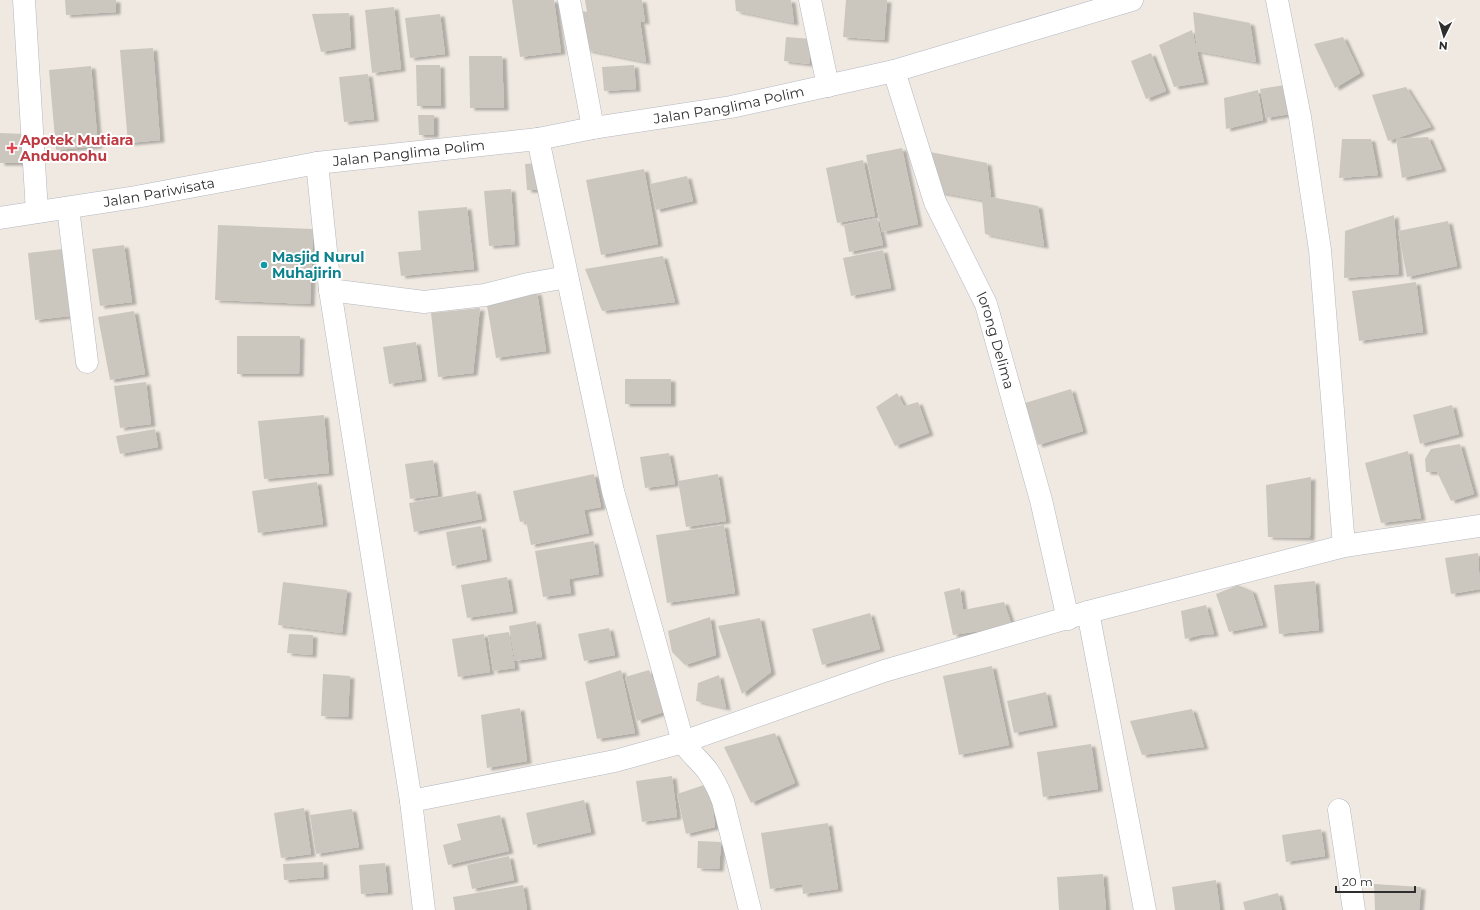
<svg xmlns="http://www.w3.org/2000/svg" width="1480" height="910" font-family="Montserrat,sans-serif">
<defs>
<filter id="shadow"><feDropShadow dx="4.5" dy="2.5" stdDeviation="1" flood-color="#0004"/></filter>
</defs>
<rect width="100%" height="100%" fill="#efe9e1"/>
<g fill="#cbc7bf" filter="url(#shadow)">
<polygon points="65,0 116,0 116,12 66,15"/>
<polygon points="512,0 554,0 561,52 520,57"/>
<polygon points="585,0 642,0 645,22 640,21 646,62 587,50 583,11 587,12"/>
<polygon points="735,0 791,0 794,23 736,11"/>
<polygon points="846,0 887,0 884,40 843,37"/>
<polygon points="394,7 401,69 372,73 365,10"/>
<polygon points="1193,12 1250,23 1256,62 1197,51"/>
<polygon points="349,13 351,47 321,52 312,14"/>
<polygon points="440,14 445,54 410,58 405,18"/>
<polygon points="1192,30 1204,82 1174,87 1159,45"/>
<polygon points="786,37 812,39 809,64 784,61"/>
<polygon points="1343,37 1360,73 1335,88 1314,44"/>
<polygon points="153,48 160,140 128,143 120,50"/>
<polygon points="1151,53 1166,91 1146,99 1131,61"/>
<polygon points="469,56 502,56 504,108 470,108"/>
<polygon points="416,65 440,65 441,106 417,106"/>
<polygon points="634,65 636,89 604,91 602,67"/>
<polygon points="91,66 98,146 56,150 49,70"/>
<polygon points="368,74 374,119 344,122 339,77"/>
<polygon points="1285,85 1290,114 1266,118 1260,89"/>
<polygon points="1406,87 1431,127 1388,141 1372,95"/>
<polygon points="1258,90 1263,120 1226,129 1224,98"/>
<polygon points="418,115 434,115 434,135 419,135"/>
<polygon points="0,133 25,134 24,163 0,163"/>
<polygon points="1428,137 1442,169 1402,178 1396,139"/>
<polygon points="1342,139 1371,139 1378,175 1339,178"/>
<polygon points="902,148 918,224 882,232 866,155"/>
<polygon points="930,152 987,163 991,197 1038,206 1044,246 985,234 982,200 933,191"/>
<polygon points="863,160 875,216 837,223 826,168"/>
<polygon points="538,163 540,190 527,190 525,164"/>
<polygon points="644,169 658,244 601,255 586,180"/>
<polygon points="687,176 693,201 656,210 650,184"/>
<polygon points="511,189 515,244 489,246 484,191"/>
<polygon points="467,207 474,269 401,276 398,252 421,250 418,211"/>
<polygon points="1394,215 1399,274 1344,278 1345,231"/>
<polygon points="877,218 883,245 849,252 844,225"/>
<polygon points="1448,221 1457,266 1407,277 1398,231"/>
<polygon points="218,225 313,229 310,304 215,300"/>
<polygon points="124,245 132,302 100,306 92,249"/>
<polygon points="63,249 70,316 35,320 28,253"/>
<polygon points="883,250 891,288 851,296 843,258"/>
<polygon points="663,256 675,302 602,311 585,269"/>
<polygon points="1416,282 1423,332 1359,341 1352,291"/>
<polygon points="537,292 546,351 496,358 486,300"/>
<polygon points="480,308 473,373 438,377 431,313"/>
<polygon points="134,311 145,374 110,380 98,317"/>
<polygon points="237,336 300,336 299,374 237,374"/>
<polygon points="416,342 422,379 389,384 383,347"/>
<rect x="625" y="379" width="46" height="25"/>
<polygon points="146,382 151,424 120,428 114,386"/>
<polygon points="1071,389 1083,431 1038,445 1025,403"/>
<polygon points="897,393 904,406 918,402 929,433 895,446 876,407"/>
<polygon points="1452,405 1459,434 1420,444 1413,415"/>
<polygon points="324,415 329,473 264,479 258,421"/>
<polygon points="155,429 158,447 120,454 116,436"/>
<polygon points="1460,444 1474,494 1451,501 1437,472 1426,472 1425,459 1431,449"/>
<polygon points="1408,451 1421,518 1381,523 1365,463"/>
<polygon points="669,453 675,484 645,488 640,457"/>
<polygon points="433,460 438,495 410,499 405,464"/>
<polygon points="594,474 601,507 584,510 589,533 531,545 526,521 520,522 513,491"/>
<polygon points="718,474 726,521 686,527 678,481"/>
<polygon points="1311,477 1310,538 1268,537 1266,485"/>
<polygon points="317,482 323,524 258,533 252,491"/>
<polygon points="476,491 482,519 414,532 409,503"/>
<polygon points="724,525 735,593 667,603 656,535"/>
<polygon points="481,526 487,559 452,566 446,532"/>
<polygon points="594,541 599,574 569,579 571,593 543,597 535,551"/>
<polygon points="1478,553 1480,589 1451,594 1445,558"/>
<polygon points="507,577 513,611 467,618 461,585"/>
<polygon points="1315,581 1319,630 1279,634 1274,585"/>
<polygon points="283,582 347,590 342,633 278,625"/>
<polygon points="1238,585 1252,591 1263,625 1229,632 1216,594"/>
<polygon points="960,588 963,610 1004,602 1012,626 953,635 944,592"/>
<polygon points="1206,605 1214,634 1201,635 1185,639 1181,611"/>
<polygon points="870,613 880,649 822,665 812,629"/>
<polygon points="710,617 716,655 685,665 672,652 668,631"/>
<polygon points="760,618 771,672 742,694 718,626"/>
<polygon points="536,621 542,657 515,661 509,626"/>
<polygon points="609,628 615,655 584,661 578,634"/>
<polygon points="509,632 515,668 493,671 488,635"/>
<polygon points="289,634 313,635 312,655 287,653"/>
<polygon points="484,634 490,672 458,677 452,639"/>
<polygon points="992,666 1009,745 959,755 943,676"/>
<polygon points="621,670 635,733 597,739 585,682"/>
<polygon points="649,670 667,711 637,721 625,677"/>
<polygon points="323,674 350,676 348,717 321,716"/>
<polygon points="719,675 726,708 696,701 698,683"/>
<polygon points="1046,692 1053,725 1014,733 1007,701"/>
<polygon points="520,708 527,761 487,768 481,715"/>
<polygon points="1192,709 1204,747 1142,755 1130,721"/>
<polygon points="775,733 795,783 751,803 724,747"/>
<polygon points="1091,744 1098,789 1043,797 1037,752"/>
<polygon points="672,776 677,817 642,822 636,781"/>
<polygon points="710,783 715,827 686,834 677,794"/>
<polygon points="584,800 591,832 533,845 526,813"/>
<polygon points="304,808 311,854 281,858 274,813"/>
<polygon points="352,809 359,847 316,854 310,815"/>
<polygon points="500,815 509,851 448,865 443,845 461,840 457,824"/>
<polygon points="828,823 838,889 803,894 802,884 770,889 761,833"/>
<polygon points="1321,829 1325,856 1286,862 1282,835"/>
<polygon points="698,841 721,842 719,869 697,868"/>
<polygon points="509,856 514,880 472,889 467,865"/>
<polygon points="323,862 324,877 284,880 283,864"/>
<polygon points="385,863 388,892 361,894 359,865"/>
<polygon points="1103,874 1106,910 1059,910 1057,877"/>
<polygon points="1216,880 1220,910 1175,910 1172,887"/>
<polygon points="1374,884 1421,887 1419,910 1375,910"/>
<polygon points="523,885 527,910 455,910 453,897"/>
<polygon points="1278,893 1282,910 1245,910 1243,902"/>
</g>
<g fill="none" stroke-linecap="round" stroke-linejoin="round">
<defs>
<g id="street">
<polyline points="24,0 37,212"/>
<polyline points="569,0 593,128"/>
<polyline points="810,0 828,86"/>
<polyline points="1277,0 1300,117 1320,250 1344,546"/>
<path id="s1" d="M894 71 935 202 986 304 1041 500 1068 619"/>
<path d="M538 139 613 491 683 742C690 753 699 760 707 770 714 780 719 790 723 801L750 910"/>
<polyline points="317,163 330,290 411,801"/>
<polyline points="68,208 87,362"/>
<polyline points="330,290 424,302 485,295 528,284 567,277"/>
<polyline points="1088,612 1145,910"/>
<polyline points="1339,810 1354,910"/>
<polyline points="424,910 411,801 615,761 683,742 884,671 1088,612 1344,546 1480,526"/>
</g>
<g id="secondary">
<path id="s2" d="M0 218 136 197 317 163 538 139 593 128 731 107 894 71 1132 0"/>
</g>
</defs>
<use href="#street" stroke="#b4b7c1" stroke-width="23"/>
<use href="#secondary" stroke="#b4b7c1" stroke-width="23"/>
<use href="#street" stroke="#fff" stroke-width="22"/>
<use href="#secondary" stroke="#fff" stroke-width="22"/>
</g>
<path fill="#e0444e" stroke="#fff" stroke-width="1.5" d="M10 142h4v4h4v4h-4v4h-4v-4h-4v-4h4z"/>
<circle fill="#0f9aa8" stroke="#fff" stroke-width="1.5" cx="264" cy="265" r="4"/>
<g text-anchor="middle" stroke-width="4" stroke-linejoin="round" paint-order="stroke">
<g font-size="14" fill="#2e2e2e" stroke="#fff">
<text dy="5" stroke="none"><textPath href="#s2" startOffset="738">Jalan Panglima Polim</textPath></text>
<text dy="5" stroke="none"><textPath href="#s2" startOffset="414">Jalan Panglima Polim</textPath></text>
<text dy="5" stroke="none"><textPath href="#s2" startOffset="161">Jalan Pariwisata</textPath></text>
<text dy="5" stroke="none"><textPath href="#s1" startOffset="289">lorong Delima</textPath></text>
</g>
<g font-size="14" font-weight="bold" fill="#be3a42" stroke="#fff" text-anchor="start">
<text x="20" y="145">Apotek Mutiara<tspan x="20" dy="16">Anduonohu</tspan></text>
</g>
<g font-size="14" font-weight="bold" fill="#0d838f" stroke="#fff" text-anchor="start">
<text x="272" y="262">Masjid Nurul<tspan x="272" dy="16">Muhajirin</tspan></text>
</g>
</g>
<g transform="translate(1444 36) rotate(185)" stroke="#ffffff" stroke-width="3" paint-order="stroke">
<path d="M0-3L7 15L0 10L-7 15Z" fill="#2e2e2e"/>
<text y="-6" font-size="11" font-weight="bold" text-anchor="middle" fill="#2e2e2e">N</text>
</g>
<path d="M1336 886v6h79v-6" fill="none" stroke="#2e2e2e" stroke-width="2"/>
<text x="1342" y="886" font-size="12" fill="#2e2e2e" stroke="#ffffff" stroke-width="3" paint-order="stroke">20 m</text>
</svg>
